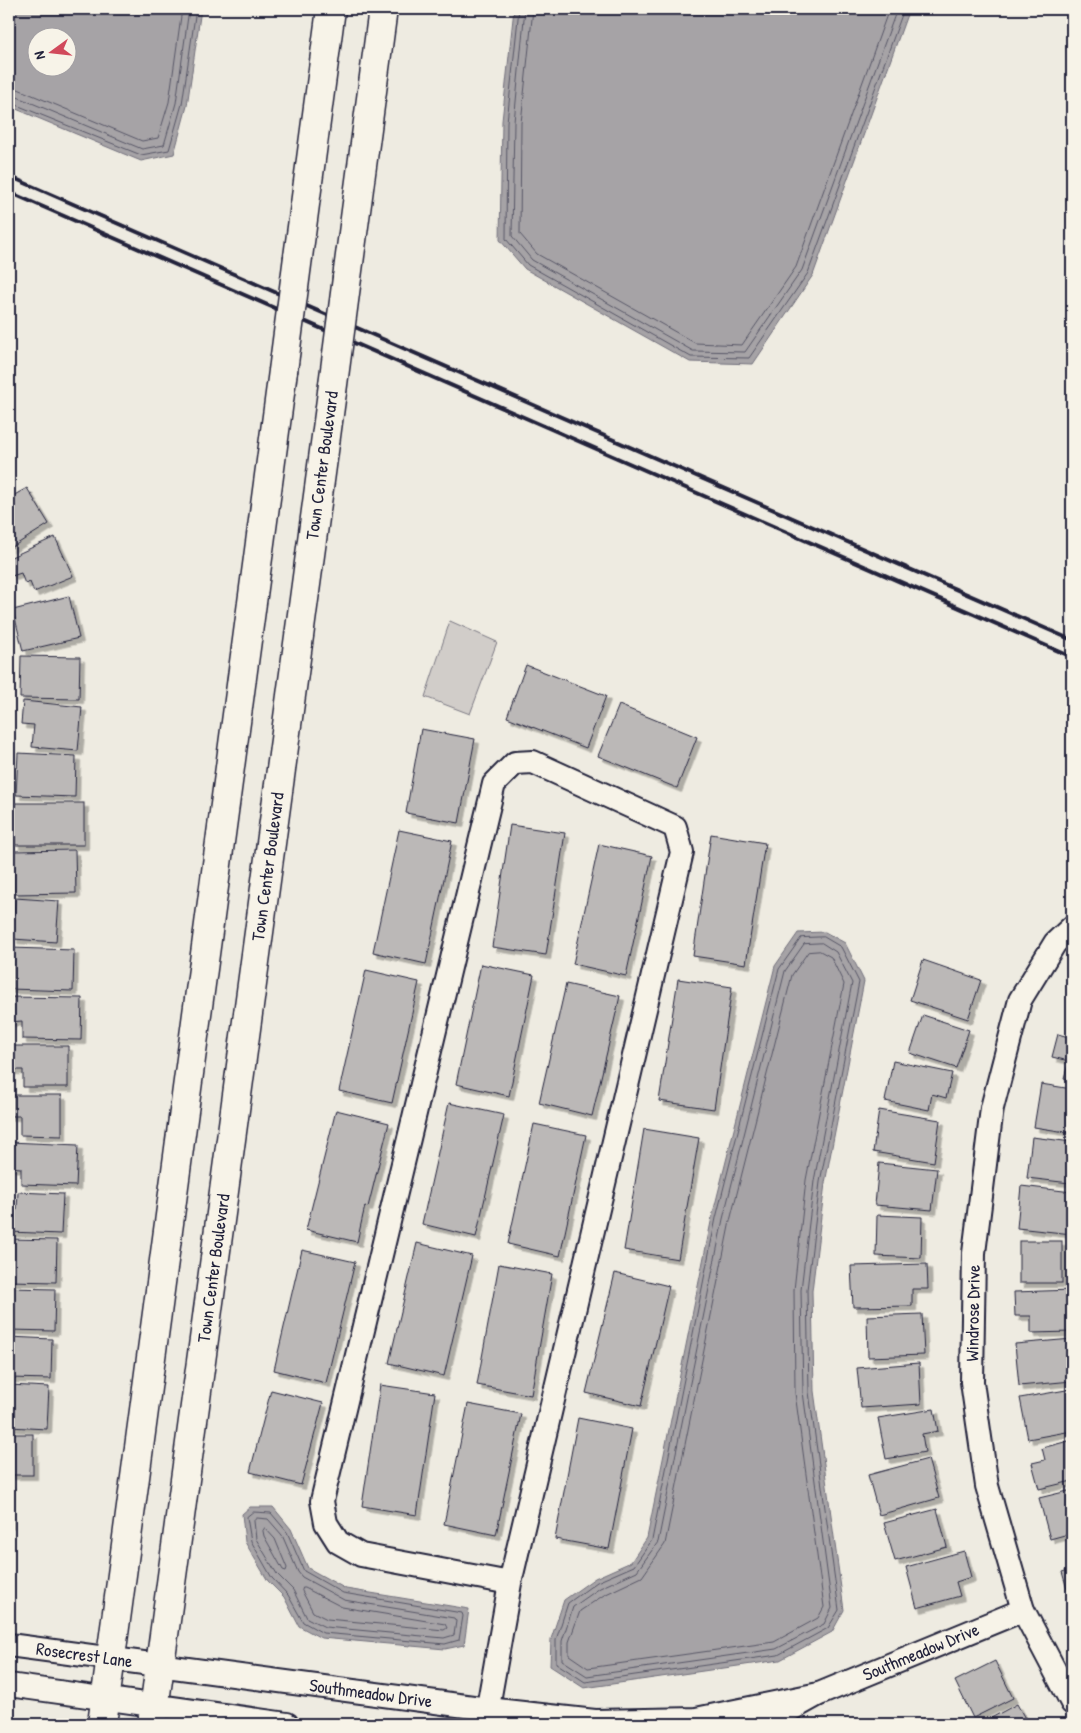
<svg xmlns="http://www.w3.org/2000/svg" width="1081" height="1733" font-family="'Patrick Hand',sans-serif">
<defs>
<filter id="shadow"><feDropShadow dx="4.5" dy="4.5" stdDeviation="0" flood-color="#0004"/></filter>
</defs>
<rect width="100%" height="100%" fill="#eeebe1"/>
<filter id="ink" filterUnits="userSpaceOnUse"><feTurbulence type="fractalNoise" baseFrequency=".02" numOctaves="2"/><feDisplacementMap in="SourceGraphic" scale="10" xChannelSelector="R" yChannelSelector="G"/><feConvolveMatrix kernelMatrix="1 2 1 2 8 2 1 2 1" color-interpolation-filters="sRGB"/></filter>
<g filter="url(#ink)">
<polygon fill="#d1cdc9" stroke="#7a7882" points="450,621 497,642 470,714 425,697"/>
<g fill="#a6a3a6" stroke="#716f7b" fill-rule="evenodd">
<path d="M9 9H201L187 106 174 154 141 161 9 106ZM38 38H68V68H38Z"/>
<polygon points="514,9 909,9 813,275 753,364 690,362 525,269 500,240 502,121"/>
<polygon points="825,932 845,943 864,981 825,1183 812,1291 814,1391 844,1610 832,1632 780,1660 584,1688 550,1666 551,1639 564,1600 595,1578 631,1562 647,1538 712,1217 775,966 798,933"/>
<polygon points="250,1507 273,1507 291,1529 308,1568 346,1589 469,1609 464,1645 445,1649 321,1638 299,1626 284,1597 268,1581 245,1542 242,1514"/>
</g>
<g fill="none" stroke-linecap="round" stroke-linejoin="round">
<g stroke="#575666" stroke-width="1">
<polyline points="519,9 507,122 506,239 528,265 691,357 749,358 808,273 904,9"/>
<polyline points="525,9 514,122 512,236 532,260 693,351 745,352 802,270 897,9"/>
<polyline points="533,9 521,123 520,234 537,254 695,343 742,345 796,267 889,9"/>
<polyline points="9,88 18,89 142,141 158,138 169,102 182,9"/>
<polyline points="9,95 15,96 142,149 164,145 176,103 189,9"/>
<polyline points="9,102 141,155 169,150 182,104 196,9"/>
<polygon points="824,937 841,947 859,982 820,1182 807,1290 809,1392 839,1610 828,1628 778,1655 585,1682 556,1663 556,1640 568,1603 597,1582 634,1566 652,1540 716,1218 779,969 801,938"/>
<polygon points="822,943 836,952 852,983 814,1181 801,1290 803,1392 832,1608 824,1624 776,1649 587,1676 562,1660 562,1641 573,1607 600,1588 637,1571 658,1542 723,1219 785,971 804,944"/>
<polygon points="820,951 831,957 844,984 806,1180 794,1290 795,1393 824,1607 818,1618 774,1642 588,1668 569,1655 569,1642 580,1611 604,1595 642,1577 665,1544 730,1221 792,975 808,952"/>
<polygon points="253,1512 271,1513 287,1532 304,1571 343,1593 462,1613 463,1616 459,1640 445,1644 323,1633 303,1622 288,1595 272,1578 251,1541 247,1517"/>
<polygon points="257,1518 268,1519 282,1535 298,1572 302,1577 344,1600 454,1618 456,1621 454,1635 444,1638 325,1627 307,1618 293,1590 277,1574 256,1539 254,1521"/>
<polygon points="265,1528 275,1539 287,1568 286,1571 283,1570 264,1536 263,1531"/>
<polygon points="303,1588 305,1588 342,1607 445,1624 447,1628 444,1630 327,1619 313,1612 302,1591"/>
</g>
</g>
<g fill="#bbb8b7" stroke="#22223b" filter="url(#shadow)">
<polygon points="27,488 49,524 9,549 9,498"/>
<polygon points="55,537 73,576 34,592 30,582 25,584 21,573 12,576 9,569 9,558"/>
<polygon points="69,596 79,638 23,651 13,610"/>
<polygon points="21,656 80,657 79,699 20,698"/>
<polygon points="526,665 606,696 586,748 507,717"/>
<polygon points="23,701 82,707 78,751 32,747 34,725 21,724"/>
<polygon points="619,705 697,737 677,788 598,756"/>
<polygon points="421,729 475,739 459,823 406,813"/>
<polygon points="18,753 76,756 75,797 16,795"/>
<rect x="15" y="803" width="69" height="42"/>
<polygon points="510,825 565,833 546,955 492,947"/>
<polygon points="399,830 452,841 426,964 373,952"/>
<polygon points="711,834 765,843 746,964 693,956"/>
<polygon points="599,844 652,856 626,976 573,964"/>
<polygon points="75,850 76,893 14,894 13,851"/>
<polygon points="15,898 59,901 56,942 13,939"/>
<polygon points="11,948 74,950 73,991 9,989"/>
<polygon points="923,960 981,980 968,1019 910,1000"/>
<polygon points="481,964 534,975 509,1096 456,1084"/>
<polygon points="366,970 419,982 392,1103 339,1091"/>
<polygon points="678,979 732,987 714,1109 659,1101"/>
<polygon points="566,984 620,996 592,1116 539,1103"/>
<polygon points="9,997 82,998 81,1040 22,1039 22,1021 9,1022"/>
<polygon points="923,1015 969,1030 956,1068 910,1053"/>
<polygon points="1058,1034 1072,1038 1072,1080 1064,1078 1069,1061 1052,1057"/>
<polygon points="9,1046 68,1046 68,1087 23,1087 23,1070 9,1070"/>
<polygon points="893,1061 952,1073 946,1098 932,1094 929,1110 885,1101"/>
<polygon points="1041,1084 1072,1089 1072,1133 1034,1127"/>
<polygon points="9,1095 62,1095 62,1136 20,1135 20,1116 9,1116"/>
<polygon points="449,1103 504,1115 476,1237 422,1224"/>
<polygon points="336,1110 389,1123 368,1207 365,1206 357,1242 306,1230"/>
<polygon points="879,1110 940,1120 934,1162 873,1152"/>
<polygon points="534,1124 586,1135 560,1256 508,1244"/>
<polygon points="644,1129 699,1138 678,1259 624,1250"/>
<polygon points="1032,1137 1072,1142 1070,1183 1027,1178"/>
<polygon points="9,1142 78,1145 76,1186 21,1184 21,1168 9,1167"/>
<polygon points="879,1163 937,1169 932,1210 875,1205"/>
<polygon points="1021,1186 1072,1192 1072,1234 1017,1228"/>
<polygon points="18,1192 63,1194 61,1234 9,1232 9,1210 17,1210"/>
<polygon points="877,1215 922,1217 921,1258 876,1256"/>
<polygon points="9,1239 57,1240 56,1282 9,1281"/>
<rect x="1019" y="1241" width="43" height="42"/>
<polygon points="417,1243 472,1256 444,1376 389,1363"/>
<polygon points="302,1250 355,1262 326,1383 274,1370"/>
<polygon points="499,1264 552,1274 531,1395 477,1385"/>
<polygon points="927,1264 928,1289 912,1289 912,1306 853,1307 851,1266"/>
<polygon points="615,1273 669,1286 641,1406 586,1393"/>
<polygon points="9,1288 55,1289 54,1331 9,1330"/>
<polygon points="1072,1290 1072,1332 1031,1333 1031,1316 1015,1316 1014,1292"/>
<polygon points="922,1314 924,1355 868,1357 867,1316"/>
<polygon points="9,1337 52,1339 51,1379 9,1378"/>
<polygon points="1072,1339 1072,1381 1019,1386 1015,1344"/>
<polygon points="919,1363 921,1404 861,1408 857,1368"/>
<polygon points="9,1385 49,1387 47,1429 9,1427"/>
<polygon points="380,1385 435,1393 417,1515 362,1506"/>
<polygon points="1072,1389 1072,1431 1028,1439 1020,1398"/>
<polygon points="271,1390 323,1403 301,1485 250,1472"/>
<polygon points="468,1404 521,1414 496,1535 444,1524"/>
<polygon points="934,1409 938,1431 922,1434 925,1452 886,1459 878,1418"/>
<polygon points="578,1418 632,1429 609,1549 555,1539"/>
<rect x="9" y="1434" width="24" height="41"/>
<polygon points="1072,1440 1072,1481 1039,1489 1032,1463 1045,1460 1042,1448"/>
<polygon points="928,1459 939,1498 879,1515 868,1475"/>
<polygon points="9,1483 10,1483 9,1525"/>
<polygon points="1072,1490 1072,1533 1050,1539 1039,1498"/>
<polygon points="937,1509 947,1547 895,1561 884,1523"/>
<polygon points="964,1551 971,1577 956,1582 960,1596 917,1608 906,1567"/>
<polygon points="1072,1569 1072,1595 1069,1596 1062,1572"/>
<polygon points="995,1661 1013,1698 973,1718 955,1681"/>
<polygon points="1017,1704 1028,1724 980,1724"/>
</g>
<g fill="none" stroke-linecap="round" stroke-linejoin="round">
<defs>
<g id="minor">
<polyline points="1072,927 1055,943 1020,1000 992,1108 974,1253 972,1382 987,1486 1023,1610 1072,1703"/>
<path id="s1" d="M9 1645 488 1709 595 1721 696 1719 819 1694"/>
<polyline points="9,1685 287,1724"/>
<polyline points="485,1724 510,1583 682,852 675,827 533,762 515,763 494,784 322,1501 326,1523 338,1542 361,1555 510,1583"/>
<path id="s2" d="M765 1724 819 1694 1023 1610"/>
</g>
<g id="major">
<polyline points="298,257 331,9"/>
<polyline points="347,278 383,9"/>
<polyline points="102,1724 283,371"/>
<path id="s3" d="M152 1724 332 392"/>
</g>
</defs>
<use href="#minor" stroke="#22223b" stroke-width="26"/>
<use href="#major" stroke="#22223b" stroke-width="31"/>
<use href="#minor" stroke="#f7f3e8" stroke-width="22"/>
<use href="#major" stroke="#f7f3e8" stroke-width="28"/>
<g stroke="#22223b" stroke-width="4">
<polyline points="9,176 1072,640"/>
<polyline points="9,192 1072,657"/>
</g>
<defs>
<g id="major-bridge">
<polyline points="283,371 298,257"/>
<polyline points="332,392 347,278"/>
</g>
</defs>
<use href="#major-bridge" stroke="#22223b" stroke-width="31" stroke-linecap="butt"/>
<use href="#major-bridge" stroke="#f7f3e8" stroke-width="28"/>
</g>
</g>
<g text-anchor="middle" stroke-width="4" stroke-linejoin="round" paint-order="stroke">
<g font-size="18" fill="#22223b" stroke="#f7f3e8">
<text dy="6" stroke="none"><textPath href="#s3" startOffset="1270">Town Center Boulevard</textPath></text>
<text dy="6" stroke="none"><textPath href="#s3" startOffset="865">Town Center Boulevard</textPath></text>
<text dy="6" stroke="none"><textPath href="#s3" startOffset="460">Town Center Boulevard</textPath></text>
<text transform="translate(973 1313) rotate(-89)" y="6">Windrose Drive</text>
<text dy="6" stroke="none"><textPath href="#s2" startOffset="172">Southmeadow Drive</textPath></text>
<text dy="6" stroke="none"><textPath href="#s1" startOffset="76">Rosecrest Lane</textPath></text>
<text dy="6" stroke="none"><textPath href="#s1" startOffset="365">Southmeadow Drive</textPath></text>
</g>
</g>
<rect width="1081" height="1733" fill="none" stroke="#f7f3e8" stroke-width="30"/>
<rect x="15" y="15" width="1051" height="1703" fill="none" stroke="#22223b" stroke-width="2" filter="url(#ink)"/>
<g transform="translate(52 52) rotate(255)"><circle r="24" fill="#f7f3e8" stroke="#a29fa3"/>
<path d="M0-4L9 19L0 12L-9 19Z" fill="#d1495b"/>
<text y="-8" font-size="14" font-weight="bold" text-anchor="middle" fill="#22223b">N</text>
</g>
</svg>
